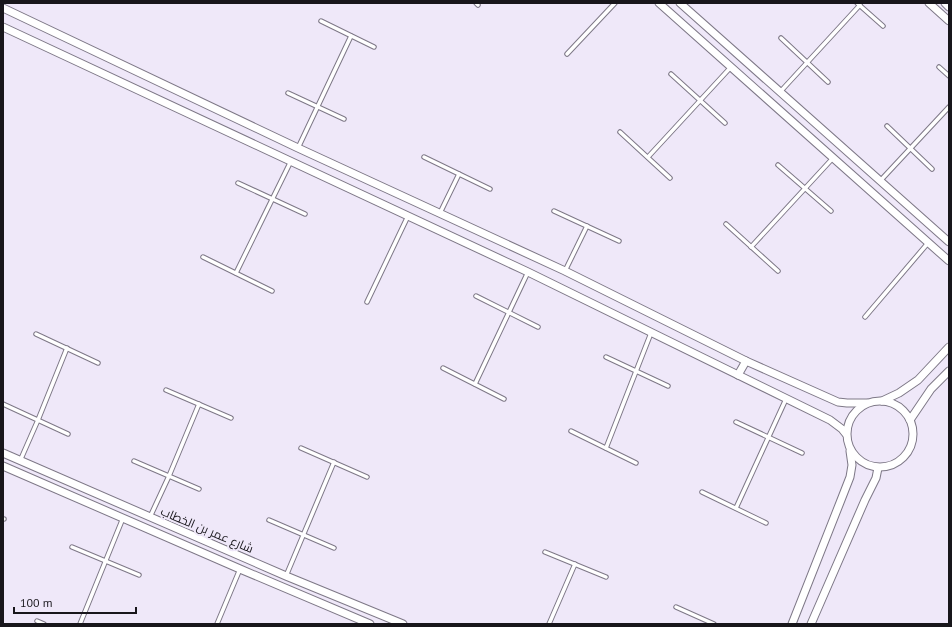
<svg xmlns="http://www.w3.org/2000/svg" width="952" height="627" font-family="'PT Sans',Cairo,sans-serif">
<rect width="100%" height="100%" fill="#efe8f9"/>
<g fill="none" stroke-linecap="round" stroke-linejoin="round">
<defs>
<g id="service">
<polyline points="476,3 478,5"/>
<polyline points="857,3 883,26"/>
<polyline points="321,21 374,47"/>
<polyline points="781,38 828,82"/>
<polyline points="567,54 615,3"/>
<polyline points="939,67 949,76"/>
<polyline points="671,74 725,123"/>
<polyline points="780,92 860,5"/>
<polyline points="288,93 344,119"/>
<polyline points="887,126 932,169"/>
<polyline points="620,132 670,178"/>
<polyline points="298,148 351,36"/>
<polyline points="424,157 490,189"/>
<polyline points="648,157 731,67"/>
<polyline points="778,165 831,211"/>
<polyline points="880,181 949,107"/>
<polyline points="238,183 305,214"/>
<polyline points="554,211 619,241"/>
<polyline points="440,213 459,174"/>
<polyline points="726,224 778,271"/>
<polyline points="751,247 833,158"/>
<polyline points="203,257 272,291"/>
<polyline points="565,271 587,226"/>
<polyline points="236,273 291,161"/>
<polyline points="476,296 538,327"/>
<polyline points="367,302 408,216"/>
<polyline points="865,317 928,243"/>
<polyline points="36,334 98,363"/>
<polyline points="606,357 668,386"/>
<polyline points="443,368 504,399"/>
<polyline points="475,384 528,272"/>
<polyline points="166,390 231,418"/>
<polyline points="3,404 68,434"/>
<polyline points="736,422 802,453"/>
<polyline points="571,431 636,463"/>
<polyline points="301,448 367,477"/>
<polyline points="606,448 651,333"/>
<polyline points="20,461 38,420 67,348"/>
<polyline points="134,461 199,489"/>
<polyline points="702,492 766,523"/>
<polyline points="736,508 786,399"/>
<polyline points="150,517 169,476 199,404"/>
<polyline points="3,519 4,519"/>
<polyline points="269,520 334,548"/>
<polyline points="72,547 139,575"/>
<polyline points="545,552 606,577"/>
<polyline points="286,576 334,462"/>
<polyline points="676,607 714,624"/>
<polyline points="37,621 44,624"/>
<polyline points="80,624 123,518"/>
<polyline points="217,624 240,569"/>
<polyline points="549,624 575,564"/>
</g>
<g id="minor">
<polyline points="659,3 949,261"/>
<polyline points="680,3 949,242"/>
<polyline points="929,3 949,21"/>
<polyline points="945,3 949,7"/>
<polyline points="3,8 298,148 565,271 746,361 838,402 847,403 867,403"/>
<polyline points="3,27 528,272 830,420 842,429 846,434"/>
<polyline points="738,375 746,361"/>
<circle cx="880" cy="434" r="33"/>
<polyline points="882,401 899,393 918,380 949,347"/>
<polyline points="910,420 931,389 949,371"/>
<polyline points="3,453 286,576 403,624"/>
<polyline points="3,466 240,569 370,624"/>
<polyline points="792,624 841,500 850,477 852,465 850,451"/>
<polyline points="811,624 865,500 876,478 878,468"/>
</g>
</defs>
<use href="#service" stroke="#7e7887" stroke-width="5.5"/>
<use href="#minor" stroke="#7e7887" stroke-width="9"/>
<use href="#service" stroke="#fff" stroke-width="3.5"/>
<use href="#minor" stroke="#fff" stroke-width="7"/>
</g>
<g text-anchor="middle" stroke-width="4" stroke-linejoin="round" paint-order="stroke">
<g font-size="12" fill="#18161b" stroke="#efe8f9">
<text transform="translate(207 530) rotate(23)" y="4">شارع عمر بن الخطاب</text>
</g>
</g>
<rect width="952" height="627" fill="none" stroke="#18161b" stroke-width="8"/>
<path d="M14 607v6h122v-6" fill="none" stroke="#18161b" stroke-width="2"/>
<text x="20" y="607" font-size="12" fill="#18161b" stroke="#efe8f9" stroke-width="3" paint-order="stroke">100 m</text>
</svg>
